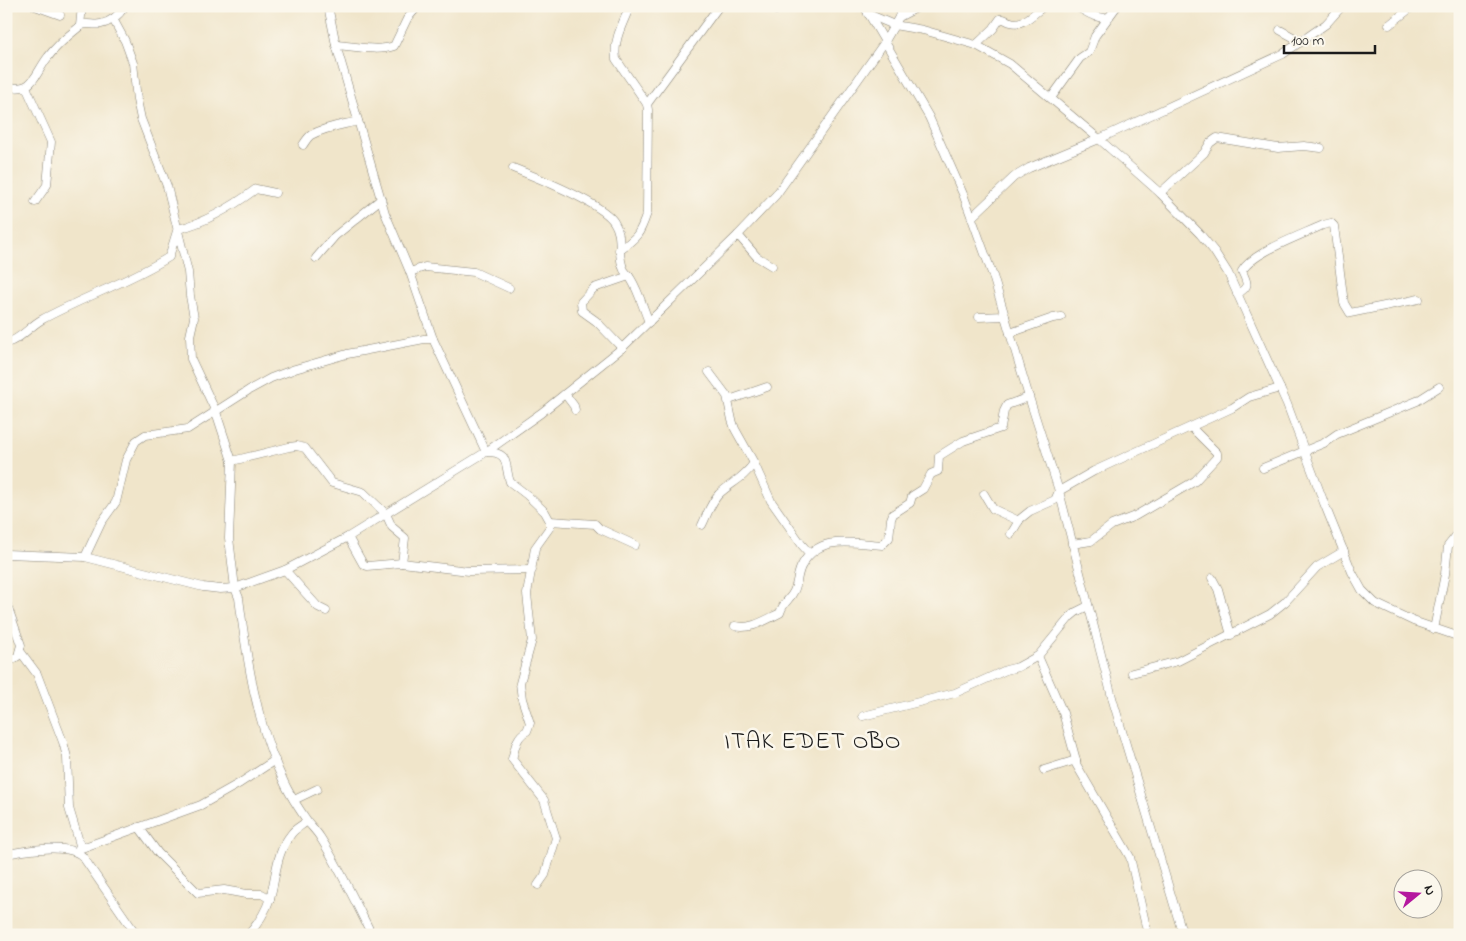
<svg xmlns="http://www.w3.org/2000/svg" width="1466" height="941" font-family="'Indie Flower',sans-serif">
<rect width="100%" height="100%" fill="#fbf7ec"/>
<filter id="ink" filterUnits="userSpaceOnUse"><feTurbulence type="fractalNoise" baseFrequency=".02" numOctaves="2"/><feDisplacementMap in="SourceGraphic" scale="10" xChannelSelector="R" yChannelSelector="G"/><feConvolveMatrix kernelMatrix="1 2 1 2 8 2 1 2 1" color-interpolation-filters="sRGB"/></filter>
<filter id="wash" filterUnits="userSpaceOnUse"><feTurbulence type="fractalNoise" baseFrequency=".0096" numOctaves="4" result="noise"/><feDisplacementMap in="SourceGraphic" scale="20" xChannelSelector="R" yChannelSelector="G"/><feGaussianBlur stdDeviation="1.12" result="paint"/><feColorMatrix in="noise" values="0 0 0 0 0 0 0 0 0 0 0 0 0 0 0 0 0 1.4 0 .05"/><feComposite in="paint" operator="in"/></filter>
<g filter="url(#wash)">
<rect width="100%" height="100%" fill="#f0e5ca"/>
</g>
<g filter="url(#ink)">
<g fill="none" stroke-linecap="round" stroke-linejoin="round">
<defs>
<g id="minor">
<polyline points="35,6 60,15"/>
<path d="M328 6 336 45 385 213 410 272 433 339 486 452C511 452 504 465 510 482L527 495 545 512 550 521V527L535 548 527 594 532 640 520 683 522 699 530 723 527 731C516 736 515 749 512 759L544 800 556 838 545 875 538 885"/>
<polyline points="773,6 776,10"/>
<polyline points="864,6 929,117 963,194 993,276 1029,397 1059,491 1113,701 1183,935"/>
<path d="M1076 6C1086 12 1097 20 1109 17"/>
<polyline points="868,14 894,25 923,30 976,45 1010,64 1099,139 1160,193 1200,234 1214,251 1228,273 1287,404 1324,503 1352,572 1362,590 1375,603 1413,621 1460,637"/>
<polyline points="899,17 920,6"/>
<path d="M113 19 125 41 133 63 137 100 141 119 167 186 188 272 190 296 194 318 190 336 191 359 216 412 232 461 229 538 235 588 239 598C247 660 256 723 283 780 289 794 299 809 308 822 312 827 317 832 320 837 340 868 355 902 372 935"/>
<polyline points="1389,25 1413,6"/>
<polyline points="80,26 82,6"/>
<polyline points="1280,30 1302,42"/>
<path d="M336 45C353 46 377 52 394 46L407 19 418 6"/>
<path d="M976 45 993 29 1000 19C1005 18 1006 21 1011 22 1024 26 1034 13 1044 6"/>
<path d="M6 87C35 92 34 75 48 57 56 46 69 35 79 27 86 21 92 26 101 24 111 22 119 15 125 6"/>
<polyline points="26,87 51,142 47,185 35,202"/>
<polyline points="1051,98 1080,58 1089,52 1095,36 1117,6"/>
<polyline points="647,104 719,6"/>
<path d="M303 145C305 142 308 137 311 135 325 127 342 125 358 121"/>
<path d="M513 168C536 177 602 203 614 222 624 237 616 255 624 270 626 273 629 276 631 279 639 292 643 308 649 322"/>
<polyline points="1160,193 1204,153 1210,143 1217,138 1278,148 1304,146 1321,148"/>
<polyline points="972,217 1014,177 1029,168 1099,139 1283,54 1326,24 1342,6"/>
<path d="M178 229C207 222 232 207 256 189L275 193"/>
<polyline points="738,235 757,257 772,266"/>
<path d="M619 250C637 238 640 234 647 213L648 110 647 104 616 59C613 40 623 23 630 6"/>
<polyline points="316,258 335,236 381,199"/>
<polyline points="410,272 425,267 474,272 509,288"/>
<path d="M1237 294C1251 286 1247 283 1242 271 1253 252 1302 235 1323 225L1331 223 1334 226 1344 303 1350 313 1419 299"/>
<polyline points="979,317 1005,316"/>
<polyline points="1010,333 1053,318 1061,317"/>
<path d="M6 343C20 340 29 327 41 320 83 297 129 282 169 257L177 231"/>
<polyline points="622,348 596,321 582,311 581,302 594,288 629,276"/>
<polyline points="709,372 727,396 732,420 735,429 754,463 771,501 802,545 810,554"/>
<polyline points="565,394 574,406 575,410"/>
<polyline points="729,400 767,387"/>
<polyline points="232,461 289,447 297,446 305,448 332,483 363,492 386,514 392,527 405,538 402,563 469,571 532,570"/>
<polyline points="1263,468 1324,443 1337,434 1417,401 1439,387"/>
<polyline points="984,494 993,509 1019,521"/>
<polyline points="550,521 595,524 600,529 635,545"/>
<path d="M702 525C707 515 711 502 719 494 732 482 743 479 754 463"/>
<polyline points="1011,534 1020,519 1030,511 1055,500 1059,491 1094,471 1232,408 1249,397 1280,388"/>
<polyline points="348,537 363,564 367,566 402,563"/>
<polyline points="1072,544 1091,541 1112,525 1135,516 1195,481 1217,457 1217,453 1191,427"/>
<polyline points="6,554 85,557 203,587 220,589 235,588 285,570 348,537 486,452 541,413 622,348 738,235 776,195 884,43 899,17 902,6"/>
<polyline points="85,557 101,523 116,502 126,460 136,441 145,435 188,429 249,390 271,378 295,369 347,354 424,339 433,339"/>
<polyline points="285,570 318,607 326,611"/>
<polyline points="1212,578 1218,589 1231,635"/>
<polyline points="6,602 21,645 18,656 6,664"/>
<path d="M735 626C751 630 765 620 780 613 783 602 790 600 794 591 798 583 797 573 802 565 819 534 852 543 882 545L889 538 891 519 893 514 910 503 912 496 923 489 931 474 938 471 939 456 963 441 1001 428 1004 411 1007 405 1029 397"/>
<polyline points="1434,629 1445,574 1448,546 1460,531"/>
<polyline points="20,651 37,674 63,742 67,757 69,808 80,845 78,851"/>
<polyline points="1038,656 1063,713 1076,760 1044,770"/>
<polyline points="1132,673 1178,661 1270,614 1285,602 1317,567 1344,551"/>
<polyline points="863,716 955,693 1006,670 1018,667 1038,656 1070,617 1076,612 1088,606"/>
<polyline points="1076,760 1076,764 1130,857 1148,935"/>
<polyline points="294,800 317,789"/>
<polyline points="139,827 158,853 198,893 224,890 246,894 262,894 270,899"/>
<polyline points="79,849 201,805 240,783 275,760"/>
<path d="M6 854C25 851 69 842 83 857L136 934"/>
<polyline points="6,933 7,935"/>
<path d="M248 935C257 925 266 911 270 898 277 874 275 854 292 833 296 828 303 825 307 821"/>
</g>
</defs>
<use href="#minor" stroke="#868073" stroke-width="9"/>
<use href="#minor" stroke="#fff" stroke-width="8"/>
</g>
</g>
<g text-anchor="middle" stroke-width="5" stroke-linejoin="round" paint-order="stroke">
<g font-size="24" letter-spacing="1" fill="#1c1c1c" stroke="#fbf7ec">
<text x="813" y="748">ITAK EDET OBO</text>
</g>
</g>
<rect width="1466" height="941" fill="none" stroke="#fbf7ec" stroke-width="25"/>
<g transform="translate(1418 894) rotate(72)"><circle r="24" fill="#fbf7ec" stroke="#a29f99"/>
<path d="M0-4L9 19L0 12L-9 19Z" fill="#b5179e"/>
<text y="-8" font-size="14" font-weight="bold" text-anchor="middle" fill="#1c1c1c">N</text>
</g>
<path d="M1284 45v8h91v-8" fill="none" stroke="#1c1c1c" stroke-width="2.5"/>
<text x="1291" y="45" font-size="15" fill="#1c1c1c" stroke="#fbf7ec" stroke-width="4" paint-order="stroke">100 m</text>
</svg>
